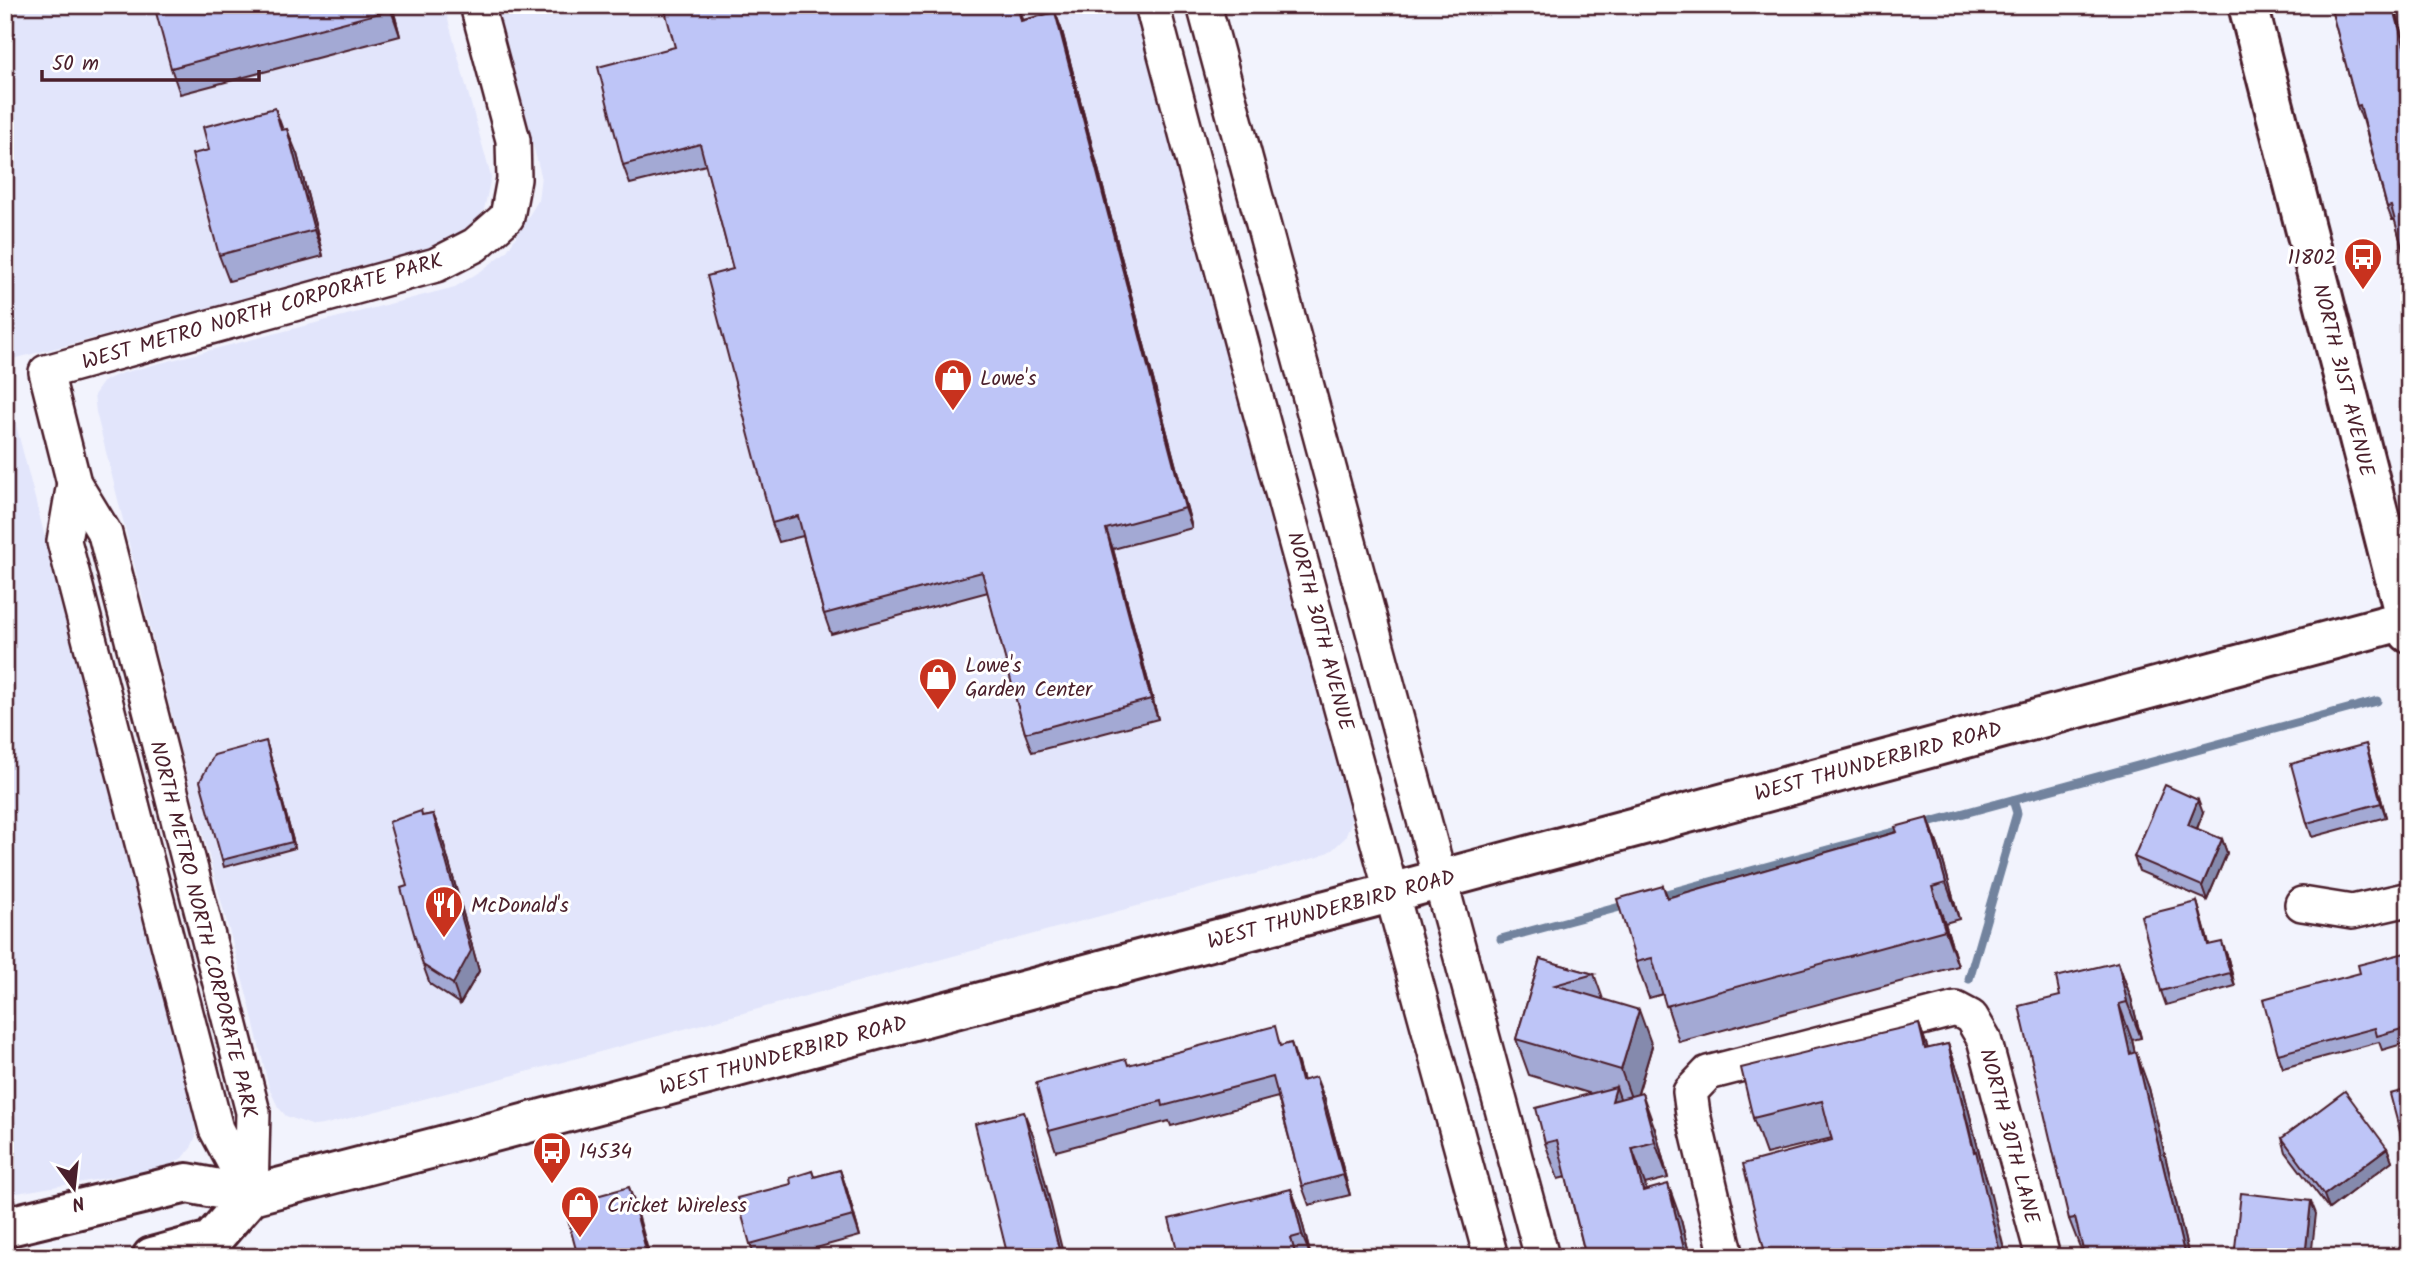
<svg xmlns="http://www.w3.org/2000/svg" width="2414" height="1262" font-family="Kalam,sans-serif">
<rect width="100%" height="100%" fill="#f2f3fd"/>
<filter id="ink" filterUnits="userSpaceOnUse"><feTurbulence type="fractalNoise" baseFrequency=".0143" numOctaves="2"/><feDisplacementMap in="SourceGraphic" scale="14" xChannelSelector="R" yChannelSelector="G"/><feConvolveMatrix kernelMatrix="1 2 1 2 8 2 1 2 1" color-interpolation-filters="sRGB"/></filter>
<g filter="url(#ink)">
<g fill="#e2e5fb">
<polygon points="5,5 444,5 491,177 484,210 464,239 444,249 5,361"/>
<polygon points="495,5 1137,5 1351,806 1351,823 1345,838 1332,850 1318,857 485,1083 323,1125 314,1126 286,1116 278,1107 269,1088 250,1007 187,776 96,412 94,395 104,381 122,373 455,287 481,271 507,251 538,201 541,175"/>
<polygon points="5,382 195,1120 196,1136 191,1148 182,1158 166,1168 5,1195"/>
</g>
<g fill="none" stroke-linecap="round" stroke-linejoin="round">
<g stroke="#72839e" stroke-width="9">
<polyline points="1655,897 2377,701"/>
<polyline points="1501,939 1631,904"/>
<polyline points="1969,979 2017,813 2013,800"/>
</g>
<defs>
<g id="street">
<polyline points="1152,5 1253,386 1491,1257"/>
<polyline points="1204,5 1542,1257"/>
<polyline points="74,483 64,541 216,1129 249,1191"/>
<polyline points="2302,904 2352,912 2409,899"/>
<polyline points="251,1195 253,1112 105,534 74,483 46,372 436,265 475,245 507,217 514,179 513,140 477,5"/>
<polyline points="1727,1257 1693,1114 1690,1092 1708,1073 1956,1009 1971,1017 1984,1039 2043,1257"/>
</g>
<g id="secondary">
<polyline points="2248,5 2409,633"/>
<polyline points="5,1227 187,1183 251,1195 441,1146 1364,900 2409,619"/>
<polyline points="152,1257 211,1241 251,1195"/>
</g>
</defs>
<use href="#street" stroke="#4a1f2b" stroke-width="38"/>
<use href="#secondary" stroke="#4a1f2b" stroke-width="44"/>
<use href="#street" stroke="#fff" stroke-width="33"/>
<use href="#secondary" stroke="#fff" stroke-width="38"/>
</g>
<g fill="#a3a9d4" stroke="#4a1f2b" stroke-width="2">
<polygon points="392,5 400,36 180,94 171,68"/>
<polygon points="670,5 1019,5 1023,20 1055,12 1062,31 1192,528 1113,549 1158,719 1032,752 1025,733 988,592 831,634 824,614 803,536 779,542 772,523 733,269 706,165 630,184 623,165 675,47"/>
<polygon points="2330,5 2395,5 2409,60 2409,273 2395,220 2392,220 2387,207 2363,119 2362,119 2357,106"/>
<polygon points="275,108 283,130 297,154 323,256 229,281 219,255 209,150"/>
<polygon points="268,748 295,848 224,867 222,860"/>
<polygon points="2370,758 2386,817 2312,837 2307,823"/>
<polygon points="2203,813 2197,829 2222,839 2227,853 2207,900 2139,871 2134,857"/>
<polygon points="433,814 441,834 479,971 460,1004 430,984 423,965 407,886 423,816"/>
<polygon points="1928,818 1941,854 1959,919 1945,923 1958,966 1679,1042 1663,994 1649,998 1636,962 1663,886 1668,898 1897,832"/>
<polygon points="2197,902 2209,945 2227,955 2235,986 2166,1005 2161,991"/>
<polygon points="2409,952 2409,1042 2382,1050 2379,1042 2283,1068 2278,1054 2360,973"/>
<polygon points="1540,959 1594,974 1603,999 1652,1046 1638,1094 1655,1129 1668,1178 1645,1184 1646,1190 1681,1220 1690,1257 1586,1257 1566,1177 1558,1179 1545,1143 1592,1094 1529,1075 1516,1039"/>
<polygon points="2118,962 2131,998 2141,1038 2132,1040 2135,1053 2149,1088 2189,1257 2085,1257 2084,1255 2083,1255 2069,1219 2060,996"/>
<polygon points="1919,1024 1928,1049 1948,1044 1961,1080 1983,1168 1989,1187 1832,1140 1832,1138 1766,1154 1753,1118"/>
<polygon points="1291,1043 1303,1081 1324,1097 1350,1195 1309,1205 1302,1186 1278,1097 1171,1126 1169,1121 1056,1151 1049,1131 1128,1065 1282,1046"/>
<polygon points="2282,1138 2387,1148 2392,1161 2329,1209 2286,1152"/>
<polygon points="840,1170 847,1190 860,1236 783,1257 755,1257 750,1244 791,1184 812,1171 814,1177"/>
<polygon points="1291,1189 1300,1214 1311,1257 1168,1257 1178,1253"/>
</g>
<g fill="#858aad" stroke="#4a1f2b" stroke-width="2">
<polygon points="390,5 392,5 400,36 391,10"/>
<polygon points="1017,5 1019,5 1028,40 1021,21"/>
<polygon points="2393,5 2395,5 2409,60 2409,65"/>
<polygon points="1055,12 1062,31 1192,528 1185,508"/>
<polygon points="287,129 297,154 323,256 314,230"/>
<polygon points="1106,529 1113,549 1158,719 1151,699"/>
<polygon points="266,741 268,748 295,848 292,842"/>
<polygon points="2366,744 2370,758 2386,817 2381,803"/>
<polygon points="2198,800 2203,813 2193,838 2188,825"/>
<polygon points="433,814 441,834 479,971 460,1004 453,984"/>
<polygon points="1928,818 1941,854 1959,919 1946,883"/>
<polygon points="2222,839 2227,853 2207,900 2202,886"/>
<polygon points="1932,887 1945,923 1958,966 1945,930"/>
<polygon points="2197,902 2201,915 2213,959 2208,945"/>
<polygon points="2222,942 2227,955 2235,986 2230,973"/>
<polygon points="2118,962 2131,998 2141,1038 2127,1002"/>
<polygon points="2119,1004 2132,1040 2143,1090 2130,1054"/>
<polygon points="1639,1010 1652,1046 1634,1106 1621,1070"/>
<polygon points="1919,1024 1932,1060 1925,1049"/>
<polygon points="1291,1043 1298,1063 1308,1101 1301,1081"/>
<polygon points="1948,1044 1961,1080 1983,1168 1989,1187 2006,1257 2001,1257"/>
<polygon points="2136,1052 2149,1088 2189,1257 2185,1257"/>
<polygon points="1316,1077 1324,1097 1350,1195 1343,1175"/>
<polygon points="1616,1087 1629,1123 1612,1101"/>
<polygon points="1642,1093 1655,1129 1668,1178 1655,1142"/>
<polygon points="1024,1112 1034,1137 1064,1257 1061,1257"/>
<polygon points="1632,1148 1645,1184 1656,1227 1643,1191"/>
<polygon points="2387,1148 2392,1161 2329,1209 2324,1195"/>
<polygon points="840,1170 847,1190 860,1236 853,1216"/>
<polygon points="1668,1184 1681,1220 1690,1257 1686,1257"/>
<polygon points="629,1187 636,1207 650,1257 648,1257"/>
<polygon points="1291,1189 1300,1214 1311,1257 1302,1235"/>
<polygon points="2311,1201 2316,1214 2311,1257 2305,1257"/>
</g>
<g fill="#bec5f7" stroke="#4a1f2b" stroke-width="2">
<polygon points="154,5 390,5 391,10 171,68"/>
<polygon points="670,5 1017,5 1021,21 1055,12 1185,508 1106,529 1151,699 1025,733 982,572 824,614 798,516 772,523 707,276 733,269 700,144 623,165 598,67 675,47 664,7"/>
<polygon points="2330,5 2393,5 2409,65 2409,273 2391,206 2387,207 2360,105 2357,106"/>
<polygon points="275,108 281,130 287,129 314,230 219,255 192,154 209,150 203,127"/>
<polygon points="266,741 292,842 222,860 200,781 214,755"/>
<polygon points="2366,744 2381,803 2307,823 2291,764"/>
<polygon points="2165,785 2198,800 2188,825 2222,839 2202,886 2134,857"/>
<polygon points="421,811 422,816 433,814 471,951 453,984 423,965 401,888 407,886 389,822"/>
<polygon points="1928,818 1946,883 1932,887 1945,930 1666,1006 1652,958 1636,962 1617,899 1663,886 1667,898 1897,832 1895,827"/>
<polygon points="2197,902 2208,945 2222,942 2230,973 2161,991 2141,916"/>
<polygon points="2409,952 2409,1027 2377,1036 2375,1028 2278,1054 2263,999 2360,973 2358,965"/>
<polygon points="1540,959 1594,974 1555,985 1639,1010 1621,1070 1516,1039"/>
<polygon points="2118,962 2127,1002 2119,1004 2130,1054 2136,1052 2185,1257 2085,1257 2075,1218 2069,1219 2019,1006 2060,996 2056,977"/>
<polygon points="1919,1024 1925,1049 1948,1044 1974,1152 1976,1151 2001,1257 1766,1257 1743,1164 1832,1140 1822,1101 1753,1118 1741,1068 1811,1051 1811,1049"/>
<polygon points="1275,1026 1280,1046 1291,1043 1301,1081 1316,1077 1343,1175 1302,1186 1273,1077 1163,1106 1162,1101 1049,1131 1036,1083 1126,1059 1128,1065"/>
<polygon points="1616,1087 1612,1101 1642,1093 1655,1142 1632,1148 1643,1191 1668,1184 1686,1257 1586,1257 1557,1140 1545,1143 1536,1108"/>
<polygon points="2409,1089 2409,1162 2408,1162 2390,1094"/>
<polygon points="2345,1091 2387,1148 2324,1195 2282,1138"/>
<polygon points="1024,1112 1061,1257 1008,1257 975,1124"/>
<polygon points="840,1170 853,1216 750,1244 737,1198 791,1184 790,1178 812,1171 814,1177"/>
<polygon points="629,1187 648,1257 578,1257 564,1205"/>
<polygon points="1291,1189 1302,1235 1291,1238 1296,1257 1168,1257 1178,1253 1169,1219"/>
<polygon points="2241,1193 2311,1201 2305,1257 2234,1257"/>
</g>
</g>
<defs>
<symbol id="bus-pin" viewBox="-11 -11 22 30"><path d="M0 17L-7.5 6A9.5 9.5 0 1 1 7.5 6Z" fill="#c8321e" stroke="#fff"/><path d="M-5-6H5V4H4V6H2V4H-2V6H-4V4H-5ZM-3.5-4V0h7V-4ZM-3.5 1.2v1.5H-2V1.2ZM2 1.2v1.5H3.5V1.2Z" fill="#fff"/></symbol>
<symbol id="shop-pin" viewBox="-11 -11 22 30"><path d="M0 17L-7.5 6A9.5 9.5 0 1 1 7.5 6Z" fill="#c8321e" stroke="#fff"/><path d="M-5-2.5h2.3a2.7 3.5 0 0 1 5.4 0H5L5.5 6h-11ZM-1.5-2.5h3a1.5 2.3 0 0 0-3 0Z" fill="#fff"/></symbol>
<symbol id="restaurant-pin" viewBox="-11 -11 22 30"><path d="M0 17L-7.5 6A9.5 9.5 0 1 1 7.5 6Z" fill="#c8321e" stroke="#fff"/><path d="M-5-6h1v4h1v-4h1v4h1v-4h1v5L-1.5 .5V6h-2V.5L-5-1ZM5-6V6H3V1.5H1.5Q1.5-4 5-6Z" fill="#fff"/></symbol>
</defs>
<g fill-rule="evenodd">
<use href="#bus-pin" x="2341" y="235" width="44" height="60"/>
<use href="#shop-pin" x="931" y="356" width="44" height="60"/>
<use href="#shop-pin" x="916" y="655" width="44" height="60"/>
<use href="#restaurant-pin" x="422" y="883" width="44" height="60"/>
<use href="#bus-pin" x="530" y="1129" width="44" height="60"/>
<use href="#shop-pin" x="558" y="1183" width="44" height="60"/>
</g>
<g text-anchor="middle" stroke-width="6" stroke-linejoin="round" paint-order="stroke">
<g font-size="21" fill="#4a1f2b" stroke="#fff" text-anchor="start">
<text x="2336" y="264" text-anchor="end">11802</text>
<text x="980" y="385">Lowe's</text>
<text x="965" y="672">Lowe's<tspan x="965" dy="24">Garden Center</tspan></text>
<text x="471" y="912">McDonald's</text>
<text x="579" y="1158">14534</text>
<text x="607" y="1212">Cricket Wireless</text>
</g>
<g font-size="21" fill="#4a1f2b" stroke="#fff">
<text transform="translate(262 311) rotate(-16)" y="7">WEST METRO NORTH CORPORATE PARK</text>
<text transform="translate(2344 380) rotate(76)" y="7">NORTH 31ST AVENUE</text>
<text transform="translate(1321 631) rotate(75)" y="7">NORTH 30TH AVENUE</text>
<text transform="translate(1878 761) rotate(-15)" y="7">WEST THUNDERBIRD ROAD</text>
<text transform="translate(1331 909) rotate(-15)" y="7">WEST THUNDERBIRD ROAD</text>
<text transform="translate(204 929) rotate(76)" y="7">NORTH METRO NORTH CORPORATE PARK</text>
<text transform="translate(783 1055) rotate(-15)" y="7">WEST THUNDERBIRD ROAD</text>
<text transform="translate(2010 1136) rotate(75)" y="7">NORTH 30TH LANE</text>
</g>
</g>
<rect width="2414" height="1262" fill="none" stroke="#fff" stroke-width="28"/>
<rect x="14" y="14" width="2386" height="1234" fill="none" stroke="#4a1f2b" stroke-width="2.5" filter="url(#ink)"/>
<g transform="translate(74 1188) rotate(165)" stroke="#ffffff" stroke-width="5" paint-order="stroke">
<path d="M0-5L12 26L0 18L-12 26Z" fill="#4a1f2b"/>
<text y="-10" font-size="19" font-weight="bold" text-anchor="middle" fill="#4a1f2b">N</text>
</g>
<path d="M42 70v10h217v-10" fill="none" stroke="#4a1f2b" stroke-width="3.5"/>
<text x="52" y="70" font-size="21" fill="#4a1f2b" stroke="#ffffff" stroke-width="5" paint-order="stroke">50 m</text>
</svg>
